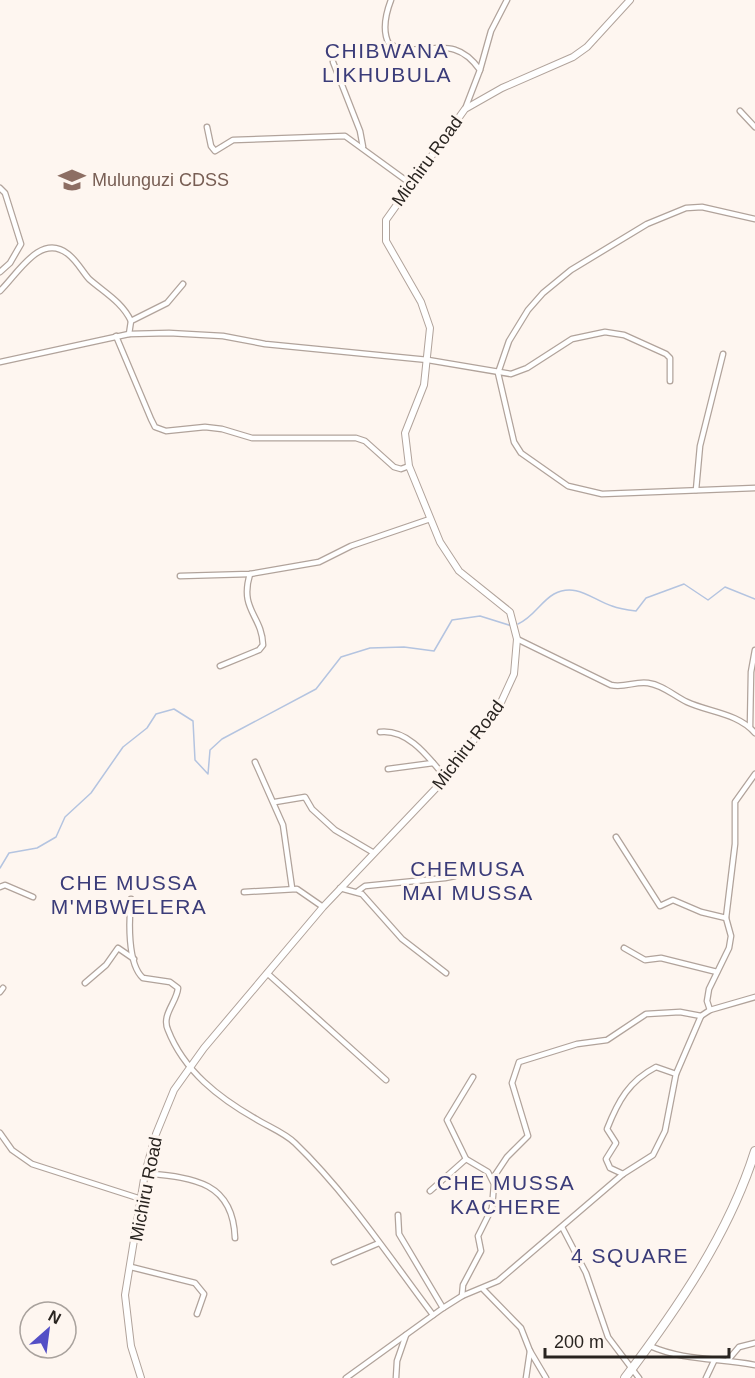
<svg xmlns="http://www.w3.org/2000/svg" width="755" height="1378" font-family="Arial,sans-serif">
<rect width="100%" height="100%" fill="#fef6f0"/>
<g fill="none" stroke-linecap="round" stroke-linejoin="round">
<g stroke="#b4c4e0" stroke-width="1.5">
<path d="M518 624C534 617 540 602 554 594 576 582 593 600 612 606 620 609 628 610 636 611L646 598 684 584 708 600 725 587 755 599"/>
<polyline points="0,868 9,853 37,848 56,837 65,817 91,793 123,747 147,728 156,714 174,709 193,721 195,760 208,774 210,750 222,739 316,689 341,657 370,648 404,647 434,651 452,620 480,616 512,626"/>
</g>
<defs>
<g id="minor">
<path d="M391 0C386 13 382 31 389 44 425 61 451 29 480 70L465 109"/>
<polyline points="333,62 360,131 363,147"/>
<polyline points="480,70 491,31 507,0"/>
<polyline points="740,111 755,127"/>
<polyline points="207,127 211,146 215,151 233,140 345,136 411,184"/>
<polyline points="0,188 5,193 21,244 10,263 0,272"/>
<polyline points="755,219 702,207 686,208 647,224 571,270 543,293 528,310 509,341 498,373 514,442 521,453 568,486 602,494 755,488"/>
<path d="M0 291C17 275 40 232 68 254 77 261 82 271 89 279 105 293 122 302 131 321"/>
<polyline points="129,334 131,321 167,303 183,284"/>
<polyline points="116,336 151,419 155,427 166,431 205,427 222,429 252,438 356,438 365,441 394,467 401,469 409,466"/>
<polyline points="0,362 129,334 169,333 223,336 265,344 428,360 511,374 527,368 572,339 605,332 624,335 666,354 670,358 670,381"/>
<polyline points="696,490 700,446 723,354"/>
<polyline points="180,576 250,574 319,562 351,546 430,519"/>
<path d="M517 639 611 685C625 688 635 681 648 683 663 685 674 696 687 702 708 712 738 713 755 733"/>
<path d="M220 666 259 650 263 645C262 615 239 610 250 574"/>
<polyline points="750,727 751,672 755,650"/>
<path d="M380 732C409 729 429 758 445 777"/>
<polyline points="255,762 283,825 292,888"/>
<polyline points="388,769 433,763"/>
<polyline points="275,802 305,797 312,809 335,830 374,853"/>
<polyline points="616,837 660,906 673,900 701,912 726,918"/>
<polyline points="0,887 5,885 33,897"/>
<polyline points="340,888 362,894 402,939 446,973"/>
<polyline points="358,891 365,886 445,878 455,876 459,868"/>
<polyline points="244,892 297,889 323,907"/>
<path d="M131 899C129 919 127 964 143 978L170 982 178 988C177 1002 161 1015 168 1030 184 1071 219 1098 256 1119 269 1127 285 1133 295 1143 347 1193 390 1258 433 1315"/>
<polyline points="624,948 645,960 661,958 717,972"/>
<polyline points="267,973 386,1080"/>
<polyline points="85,983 106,965 118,948 134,959"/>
<polyline points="0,992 3,988"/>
<polyline points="710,1010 707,1001 709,989 729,948 731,936 726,918 735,844 735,802 755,774"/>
<polyline points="0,1133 12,1150 32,1164 141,1199"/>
<path d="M145 1173C193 1178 233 1181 235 1238"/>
<path d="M623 1174 610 1168 606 1159 616 1143 607 1129C618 1101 629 1081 656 1067L676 1074"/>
<polyline points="493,1178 507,1157 528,1136 512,1083 519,1062 577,1044 607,1040 646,1014 680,1012 701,1016"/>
<polyline points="430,1191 466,1159"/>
<polyline points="398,1215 399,1234 443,1308"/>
<polyline points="562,1227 586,1273 608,1337 639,1378"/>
<polyline points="334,1262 379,1243"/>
<polyline points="131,1267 195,1283 204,1294 197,1314"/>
<polyline points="483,1289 521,1328 530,1351 546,1378"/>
<polyline points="462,1296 463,1285 481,1251 478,1236 492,1208 494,1184 488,1172 466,1159 447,1120 473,1077"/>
<path d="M650 1346C684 1361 719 1358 755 1365"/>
<polyline points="728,1360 739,1347 755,1343"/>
<polyline points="346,1378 443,1308 462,1296 498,1281 623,1174 653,1155 665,1131 676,1074 701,1016 710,1010 755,997"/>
<polyline points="396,1378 397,1361 406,1335"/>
<polyline points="526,1378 530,1351"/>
<polyline points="706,1378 714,1361"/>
</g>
<polyline id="tertiary" points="141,1378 131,1346 125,1295 145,1173 156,1134 174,1090 204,1048 323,907 439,785 498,709 514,674 517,639 510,612 459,571 440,542 409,466 405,433 424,385 430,328 421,302 386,241 386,220 465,109 502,88 573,57 587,47 630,0"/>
<path id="trunk" d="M625 1378C677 1309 729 1234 755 1151"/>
</defs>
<use href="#minor" stroke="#b1a39b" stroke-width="7"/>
<use href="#tertiary" stroke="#b1a39b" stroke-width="8"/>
<use href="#trunk" stroke="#b1a39b" stroke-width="10"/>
<use href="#minor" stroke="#fff" stroke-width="4.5"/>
<use href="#tertiary" stroke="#fff" stroke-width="6"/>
<use href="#trunk" stroke="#fff" stroke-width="8"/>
</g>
<defs>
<symbol id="school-bare" viewBox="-9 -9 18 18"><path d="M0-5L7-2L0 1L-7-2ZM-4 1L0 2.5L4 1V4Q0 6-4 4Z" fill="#8d6e63" stroke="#fef6f0" stroke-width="2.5" paint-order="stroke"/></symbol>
</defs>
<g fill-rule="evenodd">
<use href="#school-bare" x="53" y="161" width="38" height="38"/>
</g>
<g text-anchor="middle" stroke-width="6" stroke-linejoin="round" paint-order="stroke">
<g font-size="18" fill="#292420" stroke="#fef6f0">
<text transform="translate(427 161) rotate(-54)" y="6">Michiru Road</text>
<text transform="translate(468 745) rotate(-53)" y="6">Michiru Road</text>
<text transform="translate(146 1189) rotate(-79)" y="6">Michiru Road</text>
</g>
<g font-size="18" fill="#785e54" stroke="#fef6f0" text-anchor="start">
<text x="92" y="186">Mulunguzi CDSS</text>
</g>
<g font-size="21" letter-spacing="1.5" fill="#3b3c79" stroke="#fef6f0">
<text x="387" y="58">CHIBWANA<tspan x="387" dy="24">LIKHUBULA</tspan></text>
<text x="468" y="876">CHEMUSA<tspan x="468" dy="24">MAI MUSSA</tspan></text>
<text x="129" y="890">CHE MUSSA<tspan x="129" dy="24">M'MBWELERA</tspan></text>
<text x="506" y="1190">CHE MUSSA<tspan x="506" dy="24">KACHERE</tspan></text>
<text x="630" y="1263">4 SQUARE</text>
</g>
</g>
<g transform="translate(48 1330) rotate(28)"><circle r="28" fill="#fef6f0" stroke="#a9a29d" stroke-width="1.5"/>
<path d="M0-4.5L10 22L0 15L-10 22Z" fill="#544fc6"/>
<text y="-9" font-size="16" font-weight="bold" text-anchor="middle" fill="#292420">N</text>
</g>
<path d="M545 1348v9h184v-9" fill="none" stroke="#292420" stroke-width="3"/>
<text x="554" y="1348" font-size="18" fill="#292420" stroke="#fef6f0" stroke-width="4.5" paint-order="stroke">200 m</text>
</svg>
